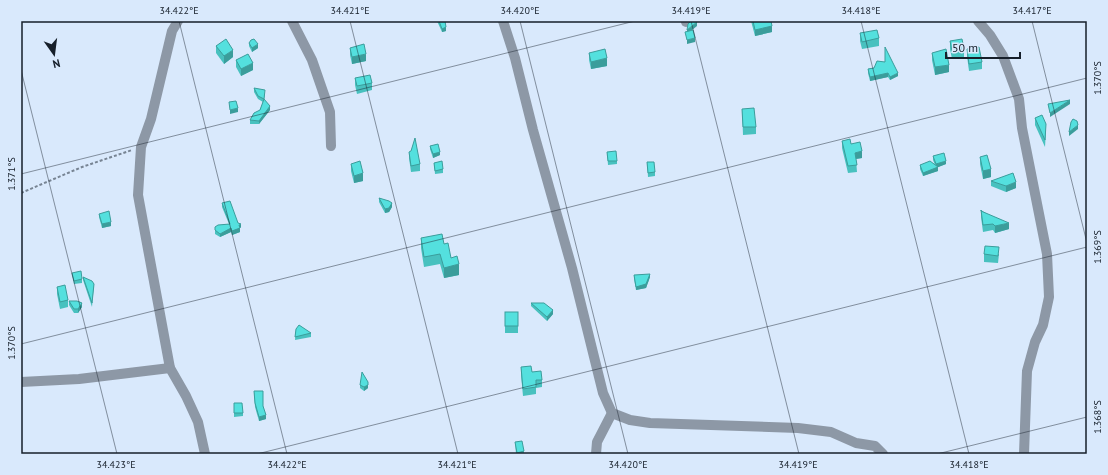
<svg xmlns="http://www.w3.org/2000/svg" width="1108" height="475" font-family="'PT Sans',sans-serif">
<rect width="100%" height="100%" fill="#d9e9fc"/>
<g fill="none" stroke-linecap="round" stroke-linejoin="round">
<polyline stroke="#778493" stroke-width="2" stroke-dasharray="3 2" stroke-linecap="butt" points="21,193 82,167 132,150"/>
<g stroke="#8d98a6" stroke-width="10">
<polyline points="178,21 172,31 151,119 141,147 138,195 170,368 186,396 198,422 205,454"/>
<polyline points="292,21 312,60 330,112 331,146"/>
<polyline points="503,21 515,58 533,130 572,268 603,393 612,413 630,420 650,423 798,428 831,432 856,443 875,446 883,454"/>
<polyline points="686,21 686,22"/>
<polyline points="978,21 990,35 1003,56 1019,99 1022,128 1047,254 1049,297 1043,325 1035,342 1027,371 1024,454"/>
<polyline points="21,382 79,379 170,368"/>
<polyline points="596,454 597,442 612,413"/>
</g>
</g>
<g fill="#48c1bf">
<polygon points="437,21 445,21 446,31 442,32"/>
<polygon points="751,21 771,21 772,32 755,36"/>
<polygon points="860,33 879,38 879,46 862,49 860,41"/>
<polygon points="950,41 964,49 964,57 952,59 950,49"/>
<polygon points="249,43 258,48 252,52 249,46"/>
<polygon points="216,46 233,57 224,64 216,53"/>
<polygon points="350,48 366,61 352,64 350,55"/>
<polygon points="967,49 982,62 982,69 969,71 967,56"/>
<polygon points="589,53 607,66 591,69 589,60"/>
<polygon points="932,53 949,72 935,75 932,60"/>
<polygon points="236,60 253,70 241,76 236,67"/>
<polygon points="874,68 898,76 890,80 888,77 870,81 868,73 868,69"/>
<polygon points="355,78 372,83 372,90 357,94 355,85"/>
<polygon points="254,88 265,94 264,99 270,110 259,124 250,124 250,120 260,110 263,102 258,99 254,92"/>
<polygon points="742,109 756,127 756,134 743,135"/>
<polygon points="1035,118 1046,131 1045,147 1035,125"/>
<polygon points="842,141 851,144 862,158 856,159 857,172 848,173 842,148"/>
<polygon points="430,146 440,155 433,158 430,149"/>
<polygon points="409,152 420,164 420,171 411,172 409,158"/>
<polygon points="607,152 617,161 617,164 608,165"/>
<polygon points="933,156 946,164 938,167 938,171 923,176 920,169 920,165 935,165 933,160"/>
<polygon points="980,157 991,177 983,179 980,164"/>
<polygon points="647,162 655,172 655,176 648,177"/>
<polygon points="434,163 443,169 443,173 435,174"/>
<polygon points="351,164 363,181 354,183 351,171"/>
<polygon points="991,181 1016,188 1006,192 991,186"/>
<polygon points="379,198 392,207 389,212 385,213 379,202"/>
<polygon points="222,203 241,227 240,228 240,232 232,235 231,232 220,237 215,234 215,230 229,224 222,207"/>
<polygon points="981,210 1009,229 995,233 993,230 983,232 981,217"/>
<polygon points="99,214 111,226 102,228 99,217"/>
<polygon points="421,238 444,244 459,275 444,278 440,264 424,267 421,248"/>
<polygon points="984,254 999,254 998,263 984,262"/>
<polygon points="72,273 82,279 82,283 74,284"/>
<polygon points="634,275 650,277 646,288 636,290 634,279"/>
<polygon points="83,277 94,284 92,307 83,280"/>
<polygon points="57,287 68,300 68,307 60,309 57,294"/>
<polygon points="69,301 82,307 78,313 74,313 69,305"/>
<polygon points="531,303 553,314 547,321 531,306"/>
<rect x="505" y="312" width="13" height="21"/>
<polygon points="296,329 311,333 311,337 295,340"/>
<polygon points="521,367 532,372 542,380 542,387 536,388 536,394 523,396 521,375"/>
<polygon points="368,382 368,388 364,391 360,388 360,385"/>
<polygon points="254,391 263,406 266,419 259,421 255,407"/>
<polygon points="234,407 243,413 243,416 234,417"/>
<polygon points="515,442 524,451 524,454 516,454"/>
</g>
<g fill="#3b9d9b">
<polygon points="697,22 697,26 687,34 687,30"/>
<polygon points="772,26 772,32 755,36 755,30"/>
<polygon points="446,27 446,31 442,32 442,29"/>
<polygon points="695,38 695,42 687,44 687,40"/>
<polygon points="258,44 258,48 252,52 252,48"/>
<polygon points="233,50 233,57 224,64 224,56"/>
<polygon points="366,54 366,61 352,64 352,57"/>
<polygon points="607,58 607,66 591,69 591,62"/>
<polygon points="253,63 253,70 241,76 241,69"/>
<polygon points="949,65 949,72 935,75 935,67"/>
<polygon points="888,73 888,77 870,81 870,77"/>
<polygon points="898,73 898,76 890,80 890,77"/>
<polygon points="1070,100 1070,104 1050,117 1050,113"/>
<polygon points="270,106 270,110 259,124 259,121"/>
<polygon points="238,108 238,112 230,114 230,110"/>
<polygon points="1078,125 1078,129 1069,136 1069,132"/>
<polygon points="862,151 862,158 855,159 855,153"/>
<polygon points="440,152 440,155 433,158 433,154"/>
<polygon points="946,161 946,164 936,168 936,164"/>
<polygon points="938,167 938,171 923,176 923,173"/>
<polygon points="991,169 991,177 983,179 983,171"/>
<polygon points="363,173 363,181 354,183 354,176"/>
<polygon points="1016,182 1016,188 1006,192 1006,186"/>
<polygon points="392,203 392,207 389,212 385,213 385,209"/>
<polygon points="111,222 111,226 102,228 102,224"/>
<polygon points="1009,223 1009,229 995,233 995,226"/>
<polygon points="241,224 241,227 239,229 240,228 240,232 232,235 232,231 239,225"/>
<polygon points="231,228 231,232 220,237 220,234"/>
<polygon points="459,264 459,275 444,278 444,268"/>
<polygon points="650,274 650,277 646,288 636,290 636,287"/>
<polygon points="82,303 82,307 78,313 78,309"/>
<polygon points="553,310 553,314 547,321 547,317"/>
<polygon points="368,385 368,388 364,391 364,387"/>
<polygon points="266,415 266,419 259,421 259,417"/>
</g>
<g fill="#54e0de" stroke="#3b9d9b">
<polygon points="439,21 445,21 446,27 442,29"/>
<polygon points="691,21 697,21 697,22 687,30 688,24"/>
<polygon points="753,21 771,21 772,26 755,30"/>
<polygon points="693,30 695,38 687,40 685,32"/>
<polygon points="877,30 879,38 862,42 860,33"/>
<polygon points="226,39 233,50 224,56 216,46"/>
<polygon points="254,39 258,44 252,48 249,43 251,40"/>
<polygon points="962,39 964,49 952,51 950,41"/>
<polygon points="364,44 366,54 352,57 350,48"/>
<polygon points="885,47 898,73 890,77 888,73 870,77 868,69 874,68 877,61 885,62"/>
<polygon points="979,47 982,62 969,64 967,49"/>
<polygon points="605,49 607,58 591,62 589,53"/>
<polygon points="946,49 949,65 935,67 932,53"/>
<polygon points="248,54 253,63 241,69 236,60"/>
<polygon points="370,75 372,83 357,86 355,78"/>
<polygon points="254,88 265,90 264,99 258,96"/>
<polygon points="264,99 270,106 259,121 250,120 254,113 260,110"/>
<polygon points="1070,100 1050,113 1048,104"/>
<polygon points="236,101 238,108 230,110 229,102"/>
<polygon points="754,108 756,127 743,127 742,109"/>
<polygon points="1042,115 1046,124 1045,140 1035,118"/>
<polygon points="1073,119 1077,121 1078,125 1069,132 1071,122"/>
<polygon points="415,138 420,164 411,166 409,152 411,151"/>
<polygon points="850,139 851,144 860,142 862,151 855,153 857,165 848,166 842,141"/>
<polygon points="438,144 440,152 433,154 430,146"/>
<polygon points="616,151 617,161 608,161 607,152"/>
<polygon points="944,153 946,161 936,164 933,156"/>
<polygon points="987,155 991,169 983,171 980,157"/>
<polygon points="360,161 363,173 354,176 351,164"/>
<polygon points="442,161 443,169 435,171 434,163"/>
<polygon points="930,161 938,167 923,173 920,165"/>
<polygon points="647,162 654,162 655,172 648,173"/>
<polygon points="1013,173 1016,182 1006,186 991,181"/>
<polygon points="379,198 389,201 392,203 389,208 385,209"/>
<polygon points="230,201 238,223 241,224 239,225 240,228 232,231 231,228 220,234 215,230 215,227 218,225 230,224 222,203"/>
<polygon points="981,210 981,211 1009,223 995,226 993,224 983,225"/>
<polygon points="109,211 111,222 102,224 99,214"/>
<polygon points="442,234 444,244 448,243 451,258 457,256 459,264 444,268 440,254 424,257 421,238"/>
<polygon points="985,246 999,247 998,256 984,254"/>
<polygon points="81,271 82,279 74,281 72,273"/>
<polygon points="650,274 646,284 636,287 634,275"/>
<polygon points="83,277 92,281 94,284 92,303"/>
<polygon points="65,285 68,300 60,302 57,287"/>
<polygon points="69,301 77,301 82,303 78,309 74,309"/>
<polygon points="531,303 544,303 553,310 547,317"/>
<rect x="505" y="312" width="13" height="14"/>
<polygon points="299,325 311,333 295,337 296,329"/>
<polygon points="531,366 532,372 541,371 542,380 536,380 536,387 523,389 521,367"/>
<polygon points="362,372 368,382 368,385 364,387 360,385"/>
<polygon points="254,391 263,391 263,406 266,415 259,417 255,403"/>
<polygon points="234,403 242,403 243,413 234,413"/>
<polygon points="522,441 524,451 517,453 515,442"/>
</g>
<path fill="none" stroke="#161f2a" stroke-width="1" stroke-opacity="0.45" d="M179 21 287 454M350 21 458 454M520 21 628 454M691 21 799 454M861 21 969 454M1032 21 1087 243M21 70 117 454M21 174 635 21M21 344 1087 78M257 454 1087 247M937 454 1087 417"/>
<rect width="1108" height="475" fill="none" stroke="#d9e9fc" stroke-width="44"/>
<g transform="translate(54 54) rotate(166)" stroke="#d9e9fc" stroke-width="3" paint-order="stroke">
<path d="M0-3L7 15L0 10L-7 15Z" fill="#161f2a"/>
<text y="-6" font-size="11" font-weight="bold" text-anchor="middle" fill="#161f2a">N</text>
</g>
<path d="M946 52v6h74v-6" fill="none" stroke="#161f2a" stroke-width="2"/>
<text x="952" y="52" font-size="12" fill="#161f2a" stroke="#d9e9fc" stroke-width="3" paint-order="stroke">50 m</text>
<rect x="22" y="22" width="1064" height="431" fill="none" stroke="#161f2a" stroke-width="1.5"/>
<g font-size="10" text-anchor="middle" fill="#161f2a">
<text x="179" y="14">34.422°E</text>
<text x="350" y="14">34.421°E</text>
<text x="520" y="14">34.420°E</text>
<text x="691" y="14">34.419°E</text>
<text x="861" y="14">34.418°E</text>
<text x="1032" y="14">34.417°E</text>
<text transform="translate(1097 78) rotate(-90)" y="4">1.370°S</text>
<text transform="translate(11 174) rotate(-90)" y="4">1.371°S</text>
<text transform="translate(1097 247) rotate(-90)" y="4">1.369°S</text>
<text transform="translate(11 343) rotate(-90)" y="4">1.370°S</text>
<text transform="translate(1097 417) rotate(-90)" y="4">1.368°S</text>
<text x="116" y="468">34.423°E</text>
<text x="287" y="468">34.422°E</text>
<text x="457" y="468">34.421°E</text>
<text x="628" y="468">34.420°E</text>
<text x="798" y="468">34.419°E</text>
<text x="969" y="468">34.418°E</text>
</g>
</svg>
